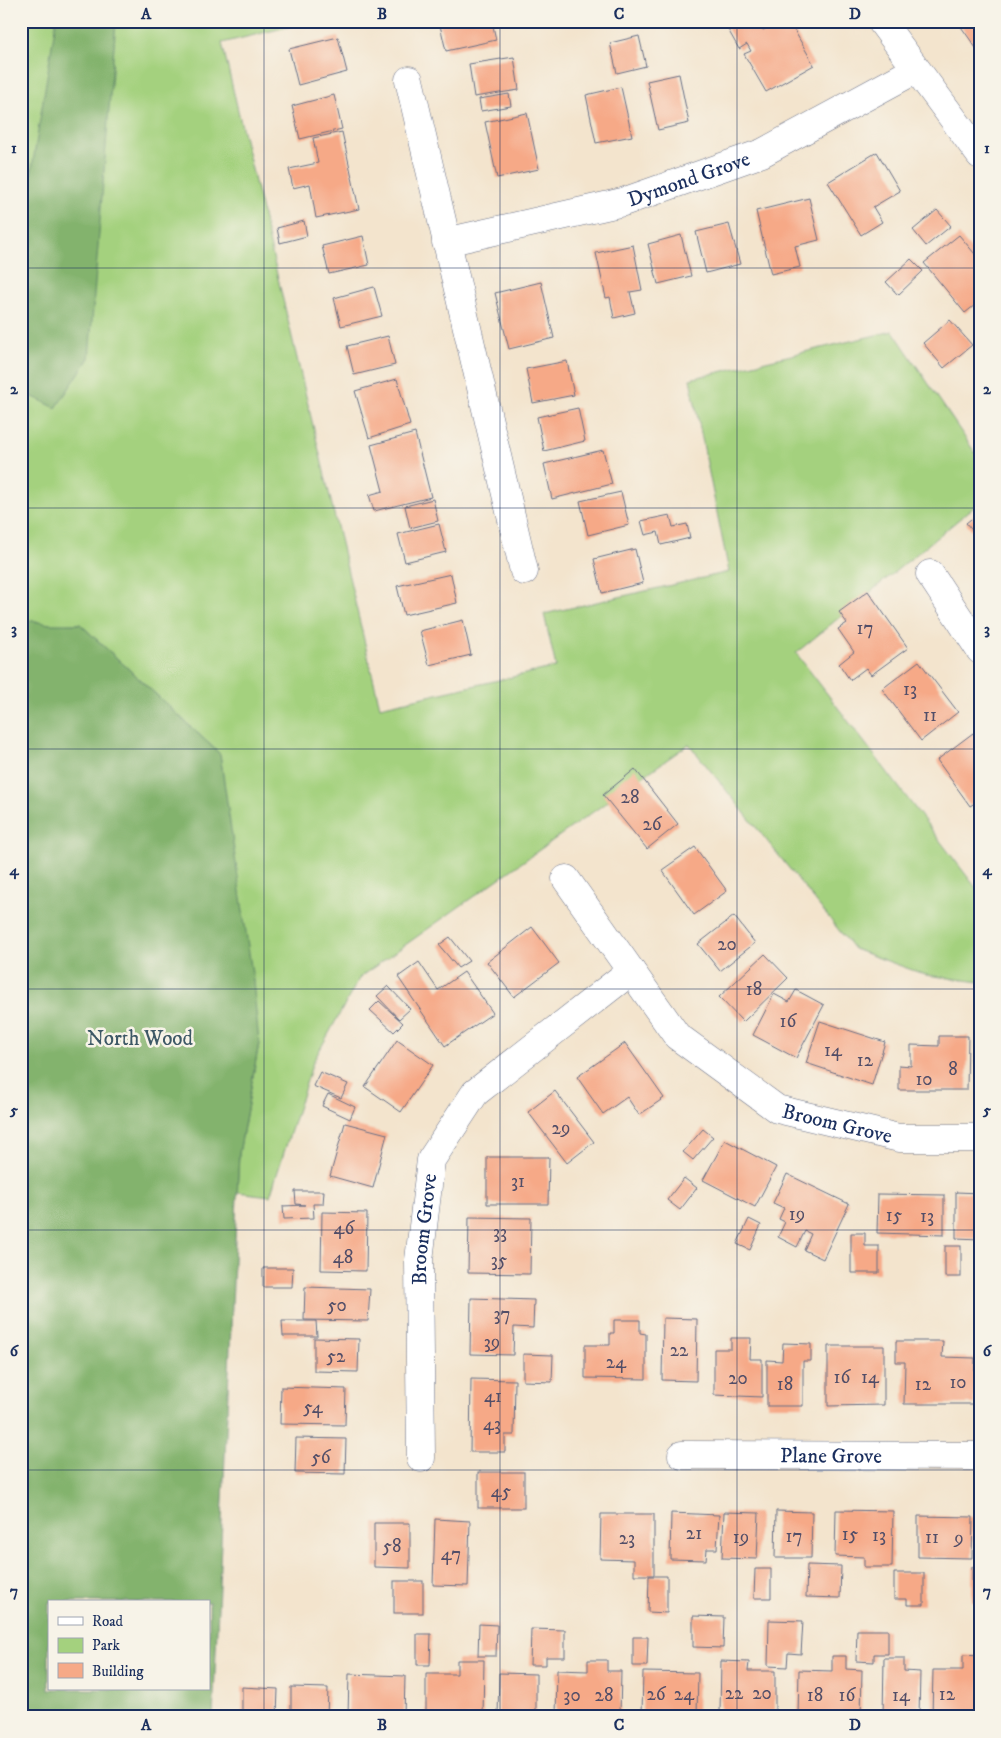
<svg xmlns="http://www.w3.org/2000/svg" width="1001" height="1738" font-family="'IM FELL DW Pica',serif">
<rect width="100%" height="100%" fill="#f7f3e8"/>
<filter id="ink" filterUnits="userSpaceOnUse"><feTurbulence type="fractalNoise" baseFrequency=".02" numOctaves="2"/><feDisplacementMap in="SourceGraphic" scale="10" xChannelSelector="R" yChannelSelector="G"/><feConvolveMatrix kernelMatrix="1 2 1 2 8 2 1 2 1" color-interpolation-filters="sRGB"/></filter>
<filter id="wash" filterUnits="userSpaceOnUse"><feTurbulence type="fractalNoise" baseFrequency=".0096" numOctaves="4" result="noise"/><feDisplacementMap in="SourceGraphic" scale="20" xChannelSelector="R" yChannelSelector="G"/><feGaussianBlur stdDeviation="1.12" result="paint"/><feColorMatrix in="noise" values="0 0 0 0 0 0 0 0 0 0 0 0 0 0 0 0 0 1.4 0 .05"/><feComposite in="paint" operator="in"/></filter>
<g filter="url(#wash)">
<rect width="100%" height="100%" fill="#f3e4cd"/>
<polygon fill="#a4d17e" stroke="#60806e" points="21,21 312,21 222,43 380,707 556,667 544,614 729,572 690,379 893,331 978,457 980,457 980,502 796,653 980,893 980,982 926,975 854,949 689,744 360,977 313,1062 270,1196 237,1192 239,1153 259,1043 220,754 80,624 50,625 21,950"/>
<g fill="#83b36d" stroke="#4f7166" fill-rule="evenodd">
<polygon points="56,21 116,21 89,358 56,408 21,391 21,236"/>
<path d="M21 619 50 624H80L220 754 253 980 259 1043 239 1154 213 1717H21ZM49 1602H209V1689H49Z"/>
</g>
<g id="blocks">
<g fill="#f6a987">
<polygon points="439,21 492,21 496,40 446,51"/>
<polygon points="735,21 758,21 763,30 779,21 789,21 814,65 766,92 744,54 751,51 747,44 739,49 726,26"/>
<polygon points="957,21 980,21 980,45 976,48"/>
<polygon points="639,36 646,66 617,73 610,43"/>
<polygon points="338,37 347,72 298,85 289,49"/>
<polygon points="514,57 519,90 474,97 469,64"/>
<polygon points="679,74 689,123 658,130 647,81"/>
<polygon points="621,87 632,136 596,143 586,95"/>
<polygon points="509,94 511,106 481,111 479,99"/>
<polygon points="334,95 342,129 300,139 292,106"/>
<polygon points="527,113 539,169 497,178 485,122"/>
<polygon points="342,132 359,209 316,218 310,184 293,188 289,169 318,163 313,138"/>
<polygon points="877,152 900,191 873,207 882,222 861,235 828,182"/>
<polygon points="809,198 819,240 795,246 800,267 771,274 756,211"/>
<polygon points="937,210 951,226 926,246 913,230"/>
<polygon points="304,221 307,236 280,243 277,228"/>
<polygon points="729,224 740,264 706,273 696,232"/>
<polygon points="681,235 691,276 658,284 648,244"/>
<polygon points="959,235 980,260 980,301 965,313 924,263"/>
<polygon points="363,236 369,265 329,274 322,246"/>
<polygon points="633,245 642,290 630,292 635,313 614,318 610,297 606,298 596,253"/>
<polygon points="911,259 923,271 898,295 886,282"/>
<polygon points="541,282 554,338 509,349 495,293"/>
<polygon points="374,287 382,316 341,326 334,298"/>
<polygon points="950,320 972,345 944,368 923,343"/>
<polygon points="388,336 395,365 354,375 347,346"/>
<polygon points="567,361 574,395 533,403 526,369"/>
<polygon points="397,379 410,425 369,438 355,391"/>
<polygon points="578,408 585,441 544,451 537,417"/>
<polygon points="415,433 431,497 374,511 369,495 383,491 371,445"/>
<polygon points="603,450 612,484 552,499 544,464"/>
<polygon points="621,492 629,525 588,535 580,501"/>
<polygon points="433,499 438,521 410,528 405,506"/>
<polygon points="980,512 980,540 966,523"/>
<polygon points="670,515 673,527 687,524 690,538 661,545 658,532 645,535 641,521"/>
<polygon points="439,524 446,552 405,562 398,534"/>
<polygon points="635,549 643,583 602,593 594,559"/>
<polygon points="451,574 457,603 404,615 397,586"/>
<polygon points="868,591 908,648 871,675 866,668 850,680 839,664 854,652 838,629 847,623 839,612"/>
<polygon points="463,620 471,655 429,665 420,631"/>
<polygon points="919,661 958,712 921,741 882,689"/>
<polygon points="973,733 980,742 980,800 970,806 937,760"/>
<polygon points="635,769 678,824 647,849 603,795"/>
<polygon points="695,847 727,891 694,915 662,870"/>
<polygon points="734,916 755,943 720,971 698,944"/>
<polygon points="532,927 559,963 514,997 487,962"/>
<polygon points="450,937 469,961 458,968 439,945"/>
<polygon points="765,954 788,978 743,1022 719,997"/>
<polygon points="419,962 438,990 464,972 493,1013 445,1046 398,977"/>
<polygon points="388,986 410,1009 399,1019 377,996"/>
<polygon points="796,990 824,1005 796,1058 753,1035 774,994 789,1002"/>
<polygon points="379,1001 403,1023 394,1032 370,1010"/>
<polygon points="820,1021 885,1042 872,1085 806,1063"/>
<polygon points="939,1036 968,1036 967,1090 899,1090 899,1065 911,1066 911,1045 939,1046"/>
<polygon points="397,1040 433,1065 401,1112 365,1087"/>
<polygon points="625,1043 664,1098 639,1115 627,1097 603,1114 577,1077"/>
<polygon points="320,1072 348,1084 341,1098 313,1086"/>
<polygon points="555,1091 594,1142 567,1163 528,1112"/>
<polygon points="328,1094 355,1107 350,1119 322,1106"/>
<polygon points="345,1123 387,1134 373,1188 330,1176"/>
<polygon points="703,1129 713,1137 693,1160 683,1152"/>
<polygon points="725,1140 776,1167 755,1207 703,1180"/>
<polygon points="487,1157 549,1157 548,1204 487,1204"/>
<polygon points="787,1174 849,1204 823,1259 804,1250 811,1234 805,1231 797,1247 778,1237 785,1222 779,1219 784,1208 773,1203"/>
<polygon points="684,1178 697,1188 680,1210 667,1200"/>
<polygon points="295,1191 324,1191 323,1204 313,1204 314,1218 284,1219 283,1206 305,1205 296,1204"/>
<polygon points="956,1192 980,1193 980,1239 956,1238"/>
<polygon points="878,1194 944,1195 944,1235 877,1233"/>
<polygon points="322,1212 367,1213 366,1271 321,1270"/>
<polygon points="469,1217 531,1218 530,1274 468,1273"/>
<polygon points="749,1219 761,1225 750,1250 737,1244"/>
<polygon points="851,1233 865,1233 865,1246 879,1246 879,1273 851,1273"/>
<rect x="945" y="1246" width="16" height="31"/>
<polygon points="263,1268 293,1268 292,1287 263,1287"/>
<polygon points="305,1287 370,1289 368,1321 304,1320"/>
<polygon points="471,1298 534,1300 533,1328 514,1327 513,1355 470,1354"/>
<polygon points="663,1318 697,1319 696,1381 662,1380"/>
<polygon points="614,1320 640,1320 640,1333 646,1334 646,1379 585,1378 585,1345 610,1345 610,1333 614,1333"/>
<polygon points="282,1321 316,1321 317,1336 283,1336"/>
<polygon points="314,1338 359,1339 358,1372 314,1371"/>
<polygon points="731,1338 751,1338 750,1359 762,1359 762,1397 714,1395 714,1349 731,1349"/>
<polygon points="896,1341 943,1341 942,1357 975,1358 974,1404 904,1404 905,1362 896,1362"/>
<polygon points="783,1343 811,1344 811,1361 803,1361 803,1406 767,1406 767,1360 782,1361"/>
<polygon points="828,1346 884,1346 884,1405 828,1406"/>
<polygon points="523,1354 553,1355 552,1382 523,1381"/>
<polygon points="471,1379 515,1380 514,1435 505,1435 505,1452 470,1452"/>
<polygon points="281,1387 346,1389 345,1425 280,1424"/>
<polygon points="296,1438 346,1439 345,1474 295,1473"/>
<rect x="478" y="1472" width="46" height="36"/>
<polygon points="836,1510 893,1511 892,1567 864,1567 864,1557 835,1556"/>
<polygon points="776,1511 812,1512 811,1558 775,1558"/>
<polygon points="724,1512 759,1513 757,1559 722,1558"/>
<polygon points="671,1513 719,1515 717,1549 707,1549 706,1560 670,1559"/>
<polygon points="601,1514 654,1514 654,1575 634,1575 634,1560 600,1559"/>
<polygon points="918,1516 973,1517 972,1558 918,1557"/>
<polygon points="435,1519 470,1521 468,1586 433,1585"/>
<polygon points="374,1523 410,1523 410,1568 374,1567"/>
<polygon points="807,1565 841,1566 840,1598 806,1597"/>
<rect x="972" y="1567" width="8" height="35"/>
<polygon points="755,1569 771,1569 771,1598 754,1598"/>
<polygon points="894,1573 924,1573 924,1605 907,1605 907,1599 894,1599"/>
<polygon points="649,1576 667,1576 667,1613 648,1612"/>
<rect x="394" y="1581" width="29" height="32"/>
<polygon points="693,1616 724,1617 723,1648 693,1647"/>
<polygon points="769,1620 803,1621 801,1654 788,1653 787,1667 768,1666"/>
<polygon points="479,1624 497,1625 496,1656 478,1656"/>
<polygon points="531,1629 565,1630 565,1657 546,1657 546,1665 530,1665"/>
<polygon points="857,1630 888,1630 888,1654 874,1654 874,1662 856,1661"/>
<polygon points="417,1634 431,1634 430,1665 417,1665"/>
<polygon points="633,1637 648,1637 647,1666 633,1666"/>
<polygon points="963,1655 980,1656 980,1717 932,1717 933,1670 963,1670"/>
<polygon points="832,1656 846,1656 846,1669 862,1670 861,1717 798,1717 799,1670 832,1671"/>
<polygon points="884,1658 904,1658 904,1671 920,1672 919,1717 883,1717"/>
<polygon points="457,1660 484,1660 483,1717 426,1717 426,1674 457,1674"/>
<polygon points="588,1660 607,1660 607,1671 621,1671 620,1717 556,1717 557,1670 588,1671"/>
<polygon points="721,1661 749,1662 748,1671 775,1671 775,1714 720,1713"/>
<polygon points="643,1672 698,1673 697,1715 642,1714"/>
<polygon points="499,1673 536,1674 536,1717 498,1717"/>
<polygon points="349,1674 405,1676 404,1717 348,1717"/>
<polygon points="242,1687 278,1689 277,1717 242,1717"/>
<polygon points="291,1687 328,1688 327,1717 291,1717"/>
</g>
</g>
</g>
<g filter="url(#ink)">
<use href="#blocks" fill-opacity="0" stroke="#676e85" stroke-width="1"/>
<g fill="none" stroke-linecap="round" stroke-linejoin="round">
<defs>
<g id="minor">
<polyline points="881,21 980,155"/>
<polyline points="409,80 524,571"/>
<path id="s1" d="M446 242 623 202 762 153 915 70"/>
<polyline points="930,574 980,650"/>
<path id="s2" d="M566 879 677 1036 777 1109 899 1138H980"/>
<path id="s3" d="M682 1455 980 1456"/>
<path id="s4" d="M421 1458 419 1260 431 1160 475 1093 631 971"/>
</g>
</defs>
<use href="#minor" stroke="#676e85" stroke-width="29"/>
<use href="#minor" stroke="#fff" stroke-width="28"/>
</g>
</g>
<path fill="none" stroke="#1b2f5e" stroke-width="1" stroke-opacity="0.55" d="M264 21V1717M500 21V1717M737 21V1717M21 268H980M21 508H980M21 749H980M21 989H980M21 1230H980M21 1470H980"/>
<g text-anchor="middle" stroke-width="5" stroke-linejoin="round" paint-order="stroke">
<g font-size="19" fill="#524e68">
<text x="865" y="634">17</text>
<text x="910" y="695">13</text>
<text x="930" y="721">11</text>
<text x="630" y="803">28</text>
<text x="652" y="830">26</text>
<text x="727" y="950">20</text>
<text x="754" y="995">18</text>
<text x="788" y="1027">16</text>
<text x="833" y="1056">14</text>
<text x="865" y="1066">12</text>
<text x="953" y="1075">8</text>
<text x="924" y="1085">10</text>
<text x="561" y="1134">29</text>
<text x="518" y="1187">31</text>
<text x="797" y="1220">19</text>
<text x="894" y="1221">15</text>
<text x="927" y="1222">13</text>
<text x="344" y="1234">46</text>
<text x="500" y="1238">33</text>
<text x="343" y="1263">48</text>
<text x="499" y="1266">35</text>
<text x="337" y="1311">50</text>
<text x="502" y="1320">37</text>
<text x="492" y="1348">39</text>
<text x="679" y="1356">22</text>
<text x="336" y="1362">52</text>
<text x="616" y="1368">24</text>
<text x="842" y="1383">16</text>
<text x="870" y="1383">14</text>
<text x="738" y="1384">20</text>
<text x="958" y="1388">10</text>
<text x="785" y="1390">18</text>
<text x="923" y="1390">12</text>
<text x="493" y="1402">41</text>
<text x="313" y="1413">54</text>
<text x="492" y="1430">43</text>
<text x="321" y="1463">56</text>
<text x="501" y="1497">45</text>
<text x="694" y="1539">21</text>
<text x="850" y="1540">15</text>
<text x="879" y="1541">13</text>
<text x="794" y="1542">17</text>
<text x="741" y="1543">19</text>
<text x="932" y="1543">11</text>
<text x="627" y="1544">23</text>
<text x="959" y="1544">9</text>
<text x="392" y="1552">58</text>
<text x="451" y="1560">47</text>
<text x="734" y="1699">22</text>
<text x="762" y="1699">20</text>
<text x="656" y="1700">26</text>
<text x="684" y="1700">24</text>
<text x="947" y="1700">12</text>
<text x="572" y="1701">30</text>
<text x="604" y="1701">28</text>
<text x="815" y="1701">18</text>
<text x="847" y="1701">16</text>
<text x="901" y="1701">14</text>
</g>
<g font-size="21" fill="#1b2f5e" stroke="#f7f3e8">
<text dy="7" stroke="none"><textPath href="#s1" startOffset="251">Dymond Grove</textPath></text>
<text dy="7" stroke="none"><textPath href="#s2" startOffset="378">Broom Grove</textPath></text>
<text dy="7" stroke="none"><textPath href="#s4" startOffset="229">Broom Grove</textPath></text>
<text dy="7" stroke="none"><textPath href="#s3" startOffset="149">Plane Grove</textPath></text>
</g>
<g font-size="21" fill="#3d5866" stroke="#f7f3e8">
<text x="140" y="1045">North Wood</text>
</g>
</g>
<rect width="1001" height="1738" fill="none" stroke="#f7f3e8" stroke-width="55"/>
<rect x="48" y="1600" width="162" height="90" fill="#f7f3e8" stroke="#9fa5b1"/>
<rect x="58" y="1617" width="25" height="8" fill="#ffffff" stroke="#9fa5b1"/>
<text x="92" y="1626" font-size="15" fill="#1b2f5e">Road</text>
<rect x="58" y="1638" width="25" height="15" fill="#a4d17e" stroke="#9fa5b1"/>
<text x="92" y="1650" font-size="15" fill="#1b2f5e">Park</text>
<rect x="58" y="1663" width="25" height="15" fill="#f6a987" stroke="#9fa5b1"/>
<text x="92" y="1676" font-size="15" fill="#1b2f5e">Building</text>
<rect x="28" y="28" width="946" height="1682" fill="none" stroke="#1b2f5e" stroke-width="2"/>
<g font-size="16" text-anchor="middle" font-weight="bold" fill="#1b2f5e">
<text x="146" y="19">A</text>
<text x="382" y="19">B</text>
<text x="619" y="19">C</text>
<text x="855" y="19">D</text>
<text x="14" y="153">1</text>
<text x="987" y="153">1</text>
<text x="14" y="394">2</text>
<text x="987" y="394">2</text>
<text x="14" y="634">3</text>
<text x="987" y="634">3</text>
<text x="14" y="875">4</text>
<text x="987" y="875">4</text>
<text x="14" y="1115">5</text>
<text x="987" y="1115">5</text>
<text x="14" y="1356">6</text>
<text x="987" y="1356">6</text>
<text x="14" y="1596">7</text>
<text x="987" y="1596">7</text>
<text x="146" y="1730">A</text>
<text x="382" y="1730">B</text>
<text x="619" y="1730">C</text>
<text x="855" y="1730">D</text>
</g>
</svg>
